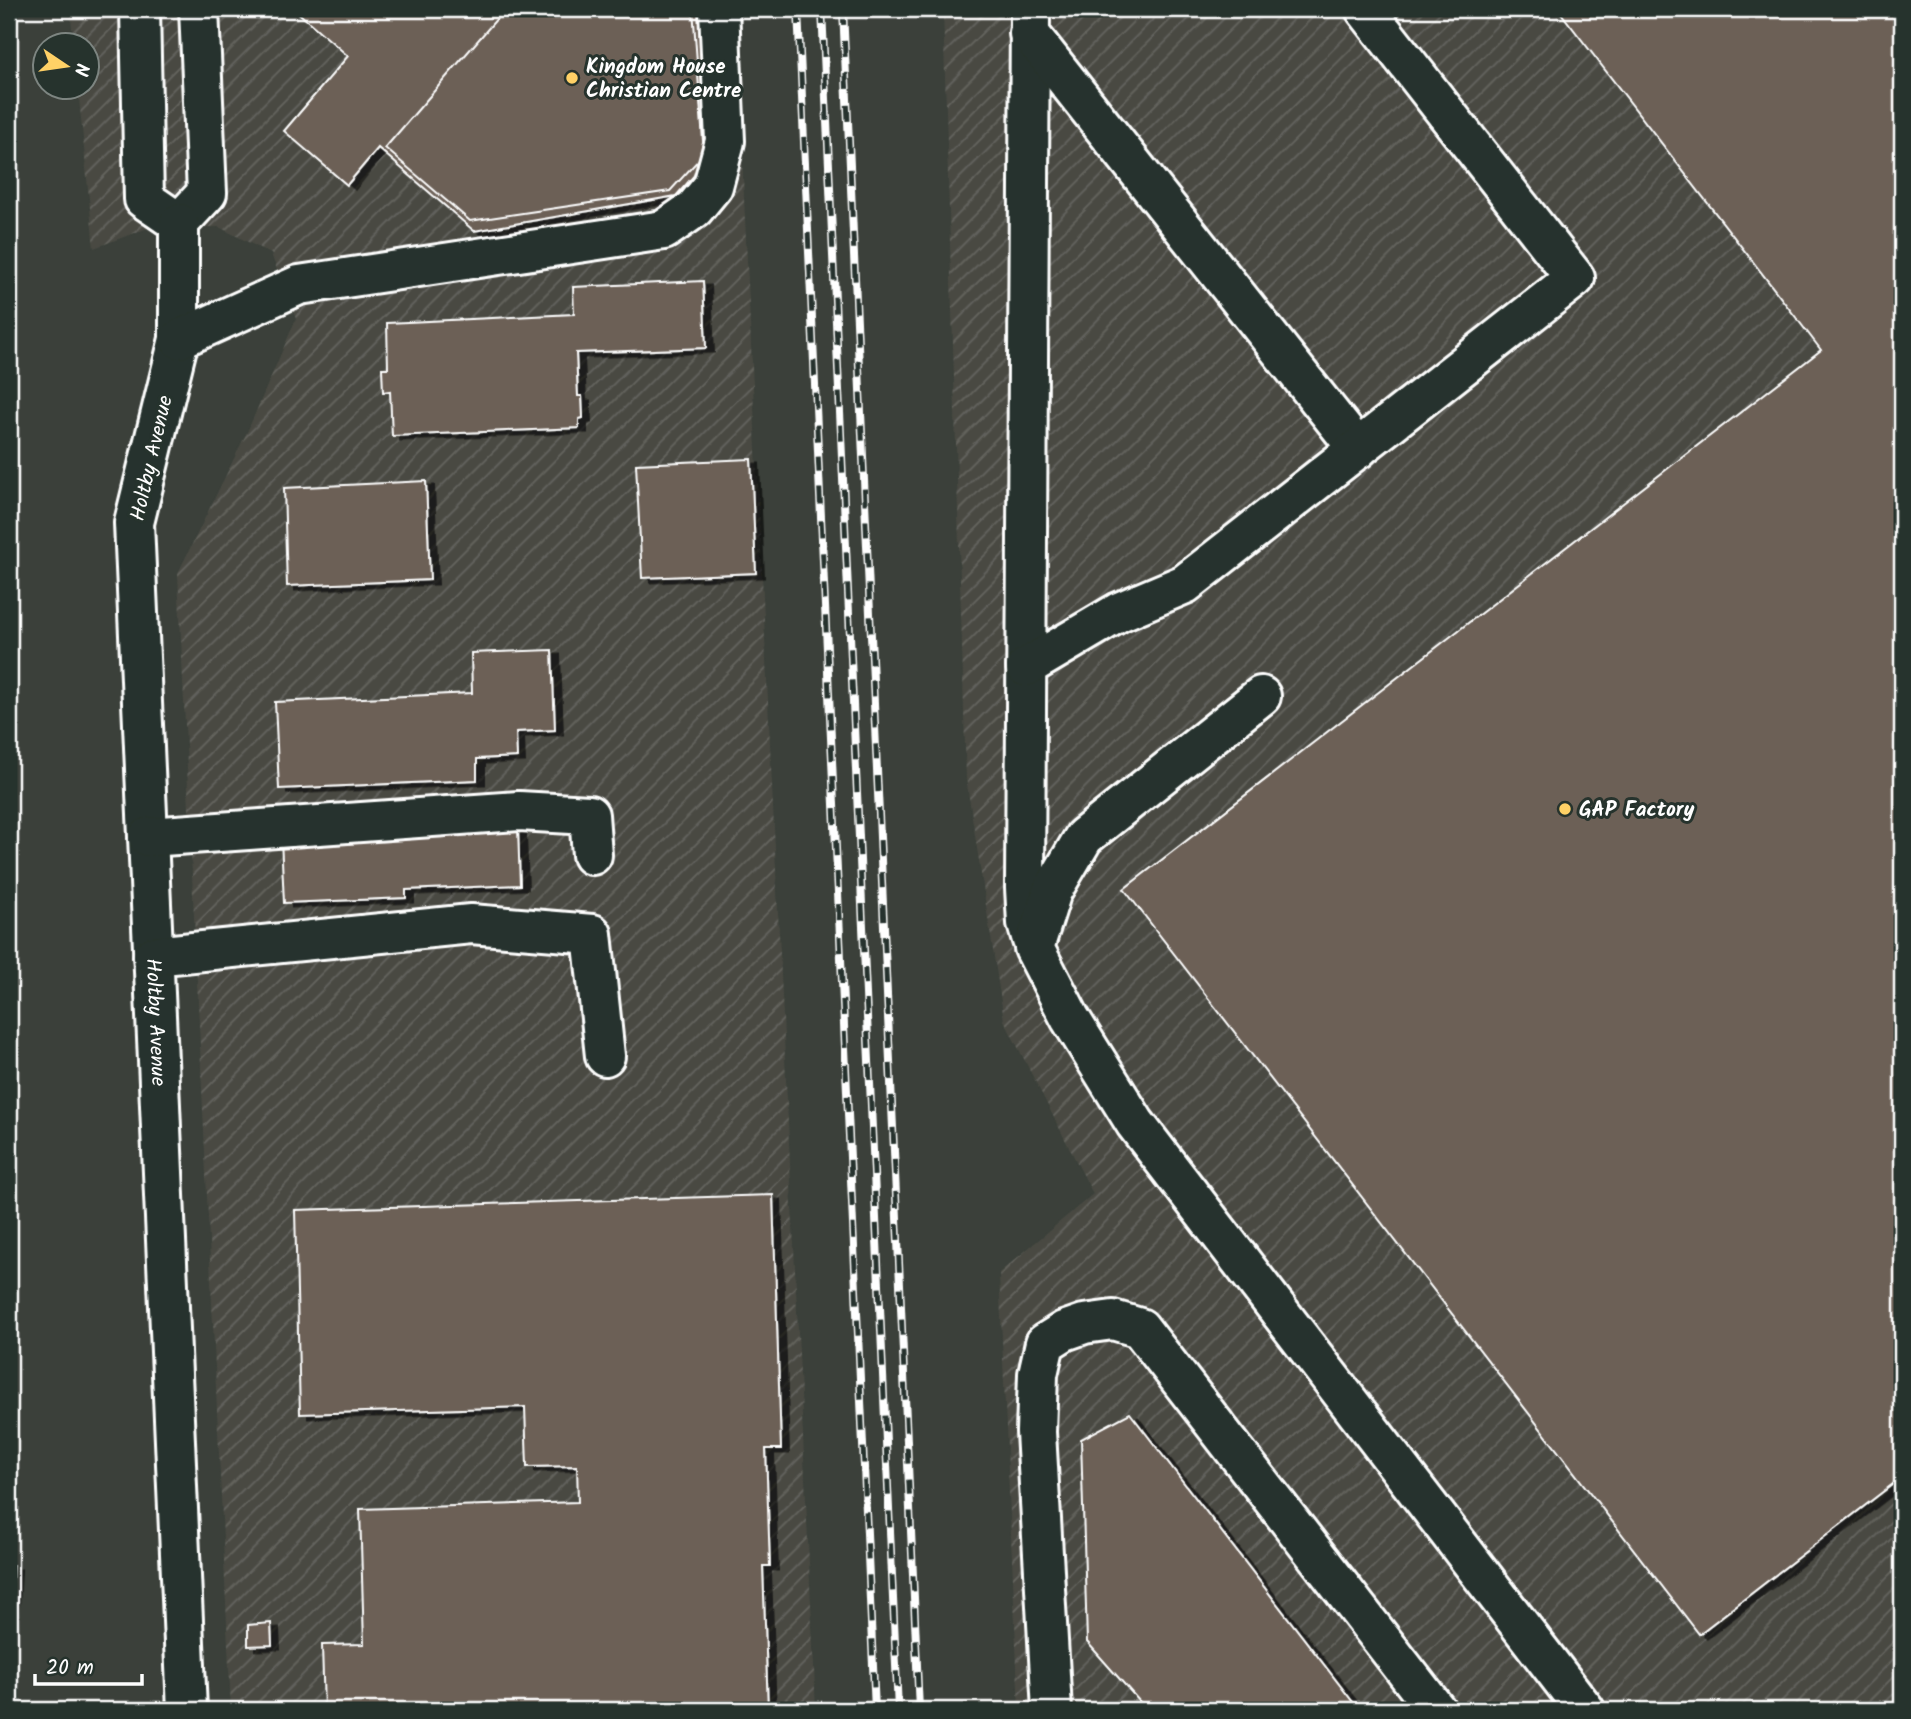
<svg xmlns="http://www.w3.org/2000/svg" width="1911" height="1719" font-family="Kalam,sans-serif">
<defs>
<pattern id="industrial-furrows" width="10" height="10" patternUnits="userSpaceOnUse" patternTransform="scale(1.75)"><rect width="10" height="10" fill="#4a4a43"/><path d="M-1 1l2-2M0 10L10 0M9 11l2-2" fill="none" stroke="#65655f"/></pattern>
<filter id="shadow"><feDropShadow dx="8" dy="4.5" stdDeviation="0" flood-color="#0009"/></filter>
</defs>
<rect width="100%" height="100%" fill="#3b403a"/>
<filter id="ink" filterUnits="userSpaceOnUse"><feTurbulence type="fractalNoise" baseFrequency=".0143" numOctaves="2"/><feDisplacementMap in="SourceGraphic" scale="14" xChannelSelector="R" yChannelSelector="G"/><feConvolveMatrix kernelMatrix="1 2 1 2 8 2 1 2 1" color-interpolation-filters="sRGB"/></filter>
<g filter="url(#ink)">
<g fill="url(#industrial-furrows)">
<polygon points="70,9 735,9 816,1710 231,1710 178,573 248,430 296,319 271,254 219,227 148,228 94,248 78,88 88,88 88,46 74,45"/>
<polygon points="943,9 1902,9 1902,1710 1019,1710 999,1273 1093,1194 1004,1020 966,778"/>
</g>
<g fill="#6c6057" stroke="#fff" stroke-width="2" filter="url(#shadow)">
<polygon points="294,9 706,9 713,154 676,196 474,231 378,148 347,185 284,131 348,56"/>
<polygon points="505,9 693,9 704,154 670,191 470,221 385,148"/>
<polygon points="1558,9 1902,9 1902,1477 1699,1634 1124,889 1821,350"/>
<polygon points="703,281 706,348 576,353 578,396 582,396 583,418 579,419 579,428 392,436 390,391 383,392 382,368 388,368 387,323 574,314 573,287"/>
<polygon points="751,459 756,573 642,578 636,464"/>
<polygon points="426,481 430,580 287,586 284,488"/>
<polygon points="552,650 555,730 516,732 517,757 477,759 477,780 279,789 275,702 472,693 471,653"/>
<polygon points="518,829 520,885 406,890 406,898 284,903 281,839"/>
<polygon points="773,1195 781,1449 766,1449 770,1566 763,1566 768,1710 324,1710 322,1645 364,1644 360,1509 578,1502 577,1466 527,1467 525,1407 300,1414 295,1210"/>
<polygon points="1130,1413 1359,1710 1147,1710 1087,1642 1081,1439"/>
<polygon points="9,1565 13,1565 9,1641"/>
<polygon points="271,1623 272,1645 248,1646 248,1625"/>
</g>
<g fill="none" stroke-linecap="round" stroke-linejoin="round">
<defs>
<g id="minor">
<polyline points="140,9 144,199 179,223 207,193 199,9"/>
<polyline points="1030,9 1025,888 1027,923 1032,940"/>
<polyline points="1029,33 1358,449"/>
<path id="s1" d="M179 223V339L134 523 187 1710"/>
<polyline points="179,339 299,285 664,230 694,209 713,186 725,141 719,9"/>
<polyline points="1026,667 1119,612 1185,584 1575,278 1365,9"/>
<polyline points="1261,696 1084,837 1052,891 1034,948 1070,1018 1135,1123 1585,1710"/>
<polyline points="148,837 519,811 589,815 592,855"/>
<polyline points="153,956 471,924 592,934 605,1056"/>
<polyline points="1052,1710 1036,1432 1038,1374 1045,1343 1064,1331 1084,1324 1113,1320 1140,1328 1436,1710"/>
</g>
</defs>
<use href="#minor" stroke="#fff" stroke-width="44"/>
<use href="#minor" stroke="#26332d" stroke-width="38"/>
<defs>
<g id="rail">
<polyline points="798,9 875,1710"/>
<polyline points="822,9 898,1710"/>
<polyline points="843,9 919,1710"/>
</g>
</defs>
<use href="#rail" stroke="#fff" stroke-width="8"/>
<use href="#rail" stroke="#26332d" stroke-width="5" stroke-dasharray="16" stroke-linecap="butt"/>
</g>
</g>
<g fill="#ffd166" stroke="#26332d" stroke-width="2.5">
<circle cx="572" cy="78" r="7"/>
<circle cx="1565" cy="809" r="7"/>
</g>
<g text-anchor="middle" stroke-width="6" stroke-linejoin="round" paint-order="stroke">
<g font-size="21" font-weight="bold" fill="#fff" stroke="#26332d" text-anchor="start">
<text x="586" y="73">Kingdom House<tspan x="586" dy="24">Christian Centre</tspan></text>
<text x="1579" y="816">GAP Factory</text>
</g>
<g font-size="21" fill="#fff" stroke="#26332d">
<text transform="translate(151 458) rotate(-77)" y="7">Holtby Avenue</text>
<text dy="7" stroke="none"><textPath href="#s1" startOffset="805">Holtby Avenue</textPath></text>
</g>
</g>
<rect width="1911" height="1719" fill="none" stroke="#26332d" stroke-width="35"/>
<rect x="18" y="18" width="1876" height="1684" fill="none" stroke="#fff" stroke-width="2.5" filter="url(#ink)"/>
<g transform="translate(66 66) rotate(103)"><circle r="33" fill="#26332d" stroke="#7d8581" stroke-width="2"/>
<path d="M0-5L12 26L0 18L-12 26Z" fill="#ffd166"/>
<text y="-10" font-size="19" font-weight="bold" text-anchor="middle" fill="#ffffff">N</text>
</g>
<path d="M35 1674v10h107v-10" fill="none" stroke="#ffffff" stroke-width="3.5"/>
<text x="46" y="1674" font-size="21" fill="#ffffff" stroke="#26332d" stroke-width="5" paint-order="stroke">20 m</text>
</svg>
